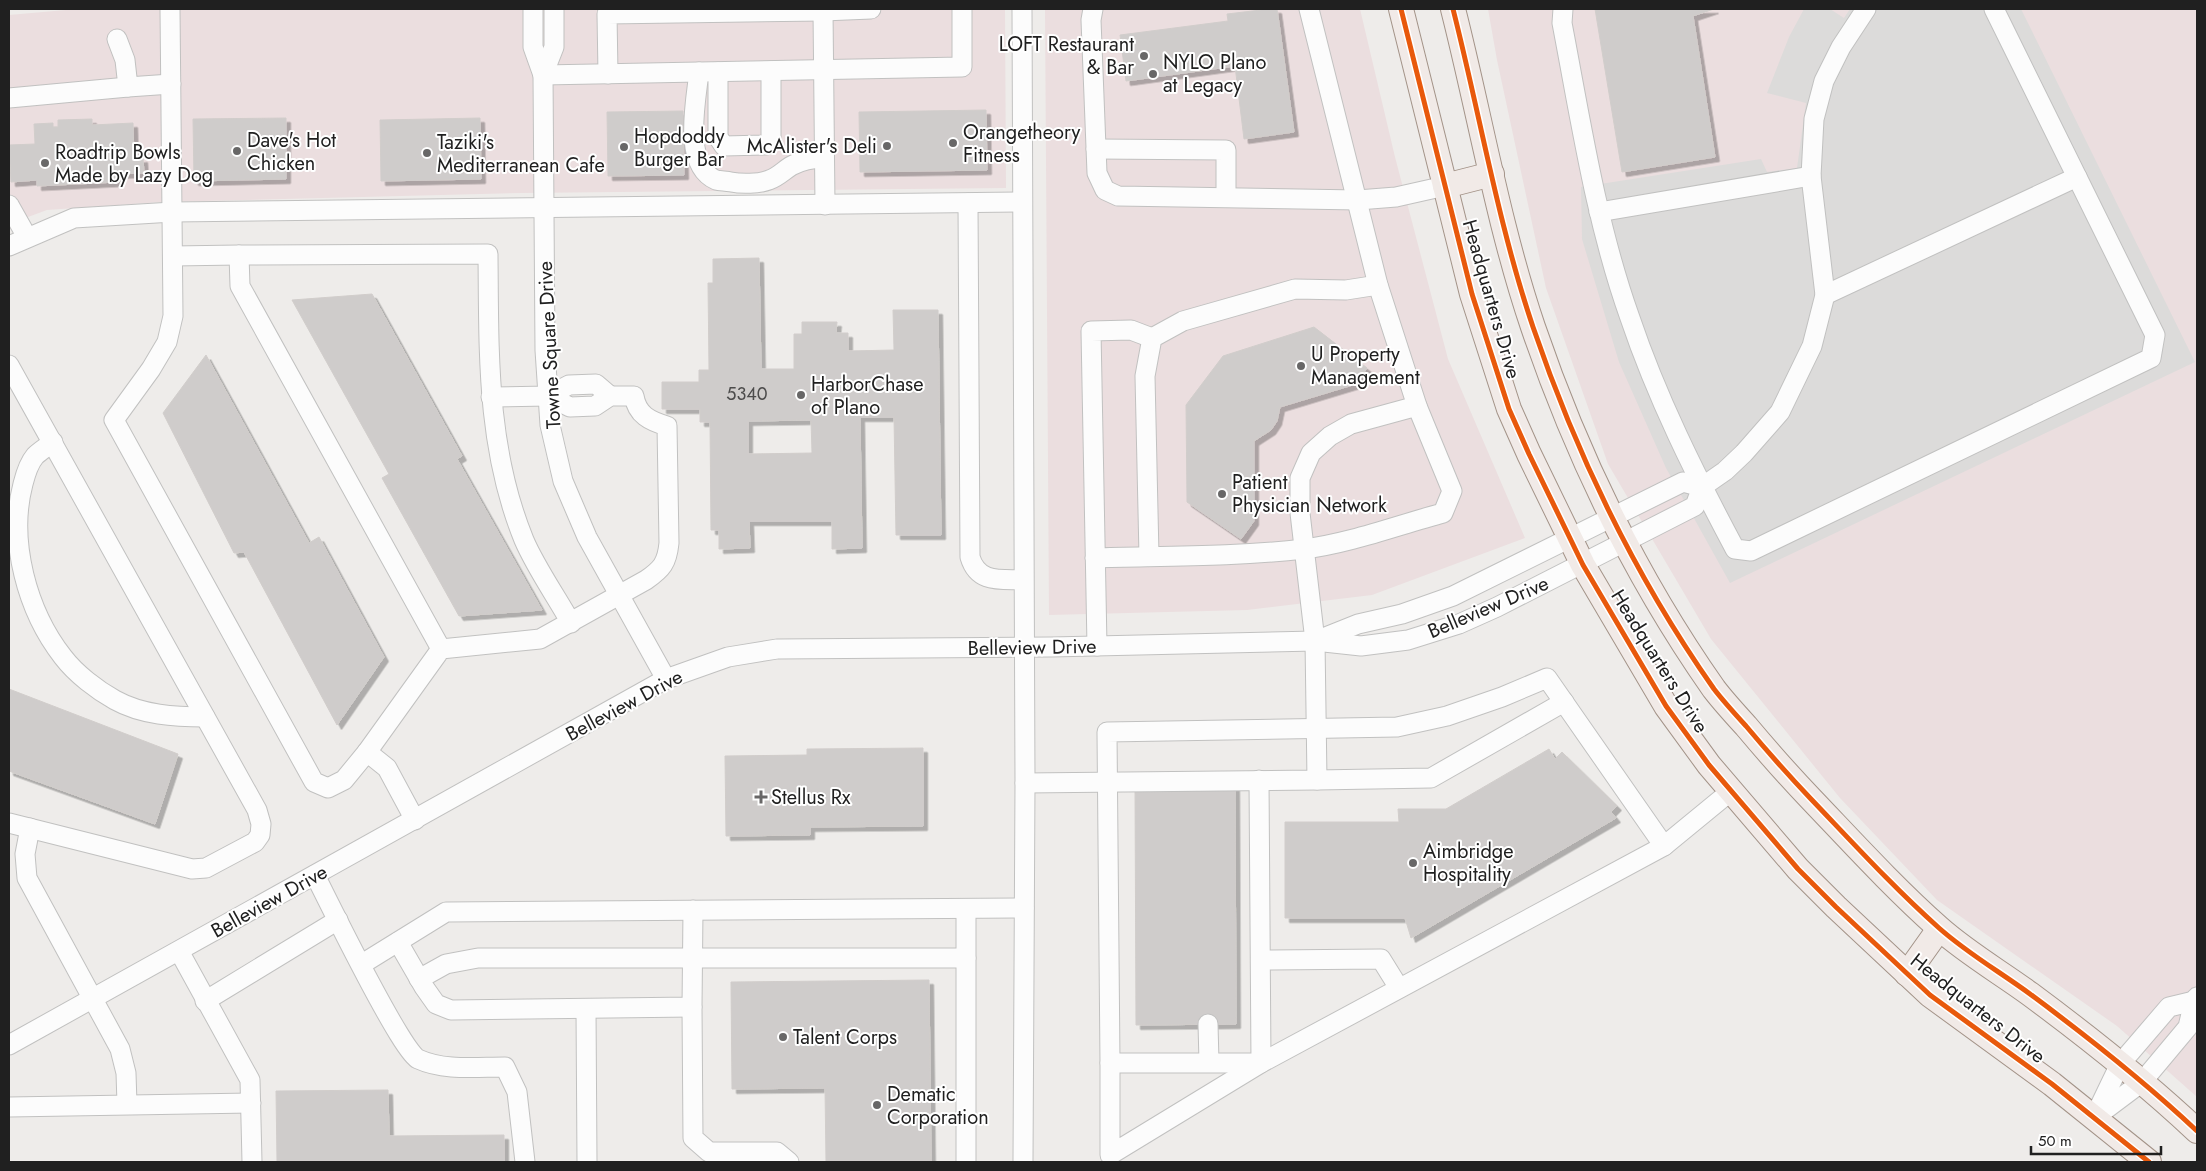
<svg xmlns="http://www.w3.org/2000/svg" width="2206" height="1171" font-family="Jost,sans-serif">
<defs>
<filter id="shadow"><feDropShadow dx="4.5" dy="4.5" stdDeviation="0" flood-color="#0004"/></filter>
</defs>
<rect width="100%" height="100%" fill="#eeecea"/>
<g fill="#ebdedf">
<polygon points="77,9 1005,9 1006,188 522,193 161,202 47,210 9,224 9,15"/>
<polygon points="1045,9 1360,9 1395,157 1448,359 1525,538 1372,595 1247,610 1049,615"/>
<polygon points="1488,9 2197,9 2197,1097 2117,1026 1937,900 1840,798 1711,639 1608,464 1546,288 1497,60"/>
</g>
<polygon fill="#dcdbda" points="1804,9 1830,9 1844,18 1850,9 2021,9 2195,362 1730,583 1666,468 1619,362 1582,239 1581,187 1761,159 1767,172 1797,168 1806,103 1767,93 1789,37"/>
<g fill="#cfcccb" stroke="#d1cdcb" fill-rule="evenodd" filter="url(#shadow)">
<polygon points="1269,9 1277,9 1294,132 1244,139 1235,66 1126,81 1120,35 1228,21 1227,14"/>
<polygon points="1595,9 1714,9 1693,16 1715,157 1622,172"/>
<polygon points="986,110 987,170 860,172 859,112"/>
<polygon points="683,111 684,175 608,176 607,112"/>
<polygon points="286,118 286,179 194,181 193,119"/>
<polygon points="480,118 481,179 381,181 380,120"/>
<polygon points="92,119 92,125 133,123 134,159 143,158 144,173 117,174 117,182 37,186 37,180 11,182 9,145 35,144 34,124 53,123 53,127 58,127 58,120"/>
<path d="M759 258 761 369H794V334H802V322H837L836 333H848V351L894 350 893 310H938L941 535H896L894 417H860L862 548 832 549V521H749L750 548 719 549V530H711L710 422H700V409H662V382H699V370H709L708 283H713V259ZM811 420 812 453 748 454V421Z"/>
<polygon points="372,294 462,456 457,459 542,610 459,616 382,478 389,474 292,300"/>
<polygon points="1314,327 1367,368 1356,384 1280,407 1277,421 1271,430 1254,441 1254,521 1241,539 1187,502 1186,405 1223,356"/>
<polygon points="206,355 309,543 319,537 384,657 337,725 244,552 234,553 163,413"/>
<polygon points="9,689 178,754 155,824 9,771"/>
<polygon points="923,748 923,826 810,827 810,835 726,836 725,756 807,755 807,749"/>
<polygon points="1549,749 1555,759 1562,752 1617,806 1611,812 1616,818 1411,938 1405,918 1285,918 1285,822 1399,822 1398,809 1446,809"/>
<polygon points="1135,786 1235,786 1236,1024 1136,1025"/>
<polygon points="929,980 931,1162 826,1162 825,1088 732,1089 731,982"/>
<polygon points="388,1090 389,1136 504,1135 504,1162 277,1162 276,1091"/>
</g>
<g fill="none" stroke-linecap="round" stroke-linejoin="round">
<defs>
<g id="minor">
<polyline points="170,9 173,316 167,342 151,369 114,420 314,782 328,788 344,780 367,752 387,768 415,820"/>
<polyline points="533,9 533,47 543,75 545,350 550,425 563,481 587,537 666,679"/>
<polyline points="1022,9 1025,783 1023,1162"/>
<polyline points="1093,9 1091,20 1097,173 1105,190 1118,196 1358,200 1396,197 1445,186"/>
<path d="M1563 9 1562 23C1581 122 1596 223 1630 318 1657 398 1695 474 1735 549L1751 551 2151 358 2155 335 1994 9"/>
<polyline points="823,11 825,205"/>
<polyline points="117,39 125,60 128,87 171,84"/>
<path d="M699 72C696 101 682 165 716 180 720 181 726 181 731 182 741 184 759 184 769 180 778 177 783 171 791 166 802 160 812 158 824 158"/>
<polyline points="718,72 718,137 724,146 766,145 771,139 771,71"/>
<polyline points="608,74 607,14 823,11 871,9"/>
<polyline points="543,75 962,67 962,9"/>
<polyline points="543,75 554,47 554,9"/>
<polyline points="9,98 128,87"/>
<polyline points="1096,149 1226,150 1226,196"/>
<path d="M968 203 970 557C978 584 1001 579 1023 580"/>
<polyline points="9,205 27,237"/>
<polyline points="1599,212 1811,176"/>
<polyline points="9,246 74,218 173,212 1022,202"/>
<polyline points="173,256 239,255"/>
<polyline points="1825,295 2077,177"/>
<polyline points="9,365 257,810 261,824 260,835 255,842 206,868 192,869 9,823"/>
<polyline points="491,397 548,396 569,385 596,384 610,396"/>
<path d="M53 442C47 447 40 451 35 456 29 463 25 476 23 484 8 541 27 611 63 657 76 674 97 690 115 700 142 715 175 717 205 717"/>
<polyline points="1149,556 1145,376 1152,338 1183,321 1295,289 1346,290 1378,285"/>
<path d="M1095 558C1164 556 1235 557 1304 549 1351 543 1398 525 1443 513L1452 491 1417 406 1378 285 1309 9"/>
<polyline points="1318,640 1358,624 1402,614 1453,596 1683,482 1702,487"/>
<polyline points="1097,646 1091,331 1131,330 1152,338"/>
<path d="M441 649 240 286 239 255 488 254C489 352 486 447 524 540 536 568 556 596 571 623"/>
<path d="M367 752 441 649 540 639 646 580C662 569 667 563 669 543L667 426C650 421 637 415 634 396H610L595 406 570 407 548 396"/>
<polyline points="1259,780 1261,1063 1110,1063 1107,732 1397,727 1447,716 1502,697 1547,678 1664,846"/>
<polyline points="1317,780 1431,778 1564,702"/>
<polyline points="1025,783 1317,780 1315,641 1300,513 1300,478 1311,453 1330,436 1351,424 1417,406"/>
<polyline points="30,828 25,854 27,878 120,1049 126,1073 127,1104"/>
<path d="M315 875C328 901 402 1052 418 1059 444 1071 476 1067 505 1067L517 1092 525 1162"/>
<polyline points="966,909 966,1162"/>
<polyline points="398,942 424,987 436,1004 451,1010 692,1007 693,910"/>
<polyline points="179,951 250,1080 252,1162"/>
<polyline points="1261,960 1381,959 1399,988"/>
<polyline points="362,964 446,912 1024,908"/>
<polyline points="419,979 446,964 478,958 966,958"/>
<polyline points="205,1001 338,920"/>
<polyline points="692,1007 693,1138 709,1152 777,1152 789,1162"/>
<polyline points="586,1009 587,1162"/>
<polyline points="1208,1024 1209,1062"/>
<polyline points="9,1045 666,679 728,657 777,649 1051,647 1315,641 1361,646 1408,640 1459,624 1497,607 1695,506 1702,487 1725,471 1744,453 1780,412 1812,346 1825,295 1811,176 1814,119 1824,81 1841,47 1866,9"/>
<polyline points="1110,1063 1110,1155 1261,1063 1664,846 1731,791"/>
<polyline points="9,1107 251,1103"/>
<polyline points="2095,1116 2120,1064 2133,1049 2169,1007 2194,1001"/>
<polyline points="2094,1118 2142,1082 2188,1027 2194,1001 2197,997"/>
</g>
<g id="major">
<polyline points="1401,9 1472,294 1509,409 1529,454 1583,565 1666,706 1709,765 1798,869 1836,907 1930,995 2052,1084 2149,1162"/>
<path d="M1453 9C1480 115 1498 224 1533 327 1577 456 1636 578 1714 689 1724 702 1735 714 1746 726 1767 751 1789 776 1811 799 1853 843 1894 888 1939 928 1967 953 2000 972 2030 994 2088 1037 2145 1082 2197 1131"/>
<polyline points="1445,186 1492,174"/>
<polyline points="1907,974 1939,929"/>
</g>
</defs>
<use href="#minor" stroke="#c1c1c0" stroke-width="21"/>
<use href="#major" stroke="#a39388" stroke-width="26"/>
<use href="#minor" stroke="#fcfcfc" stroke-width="19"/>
<use href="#major" stroke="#f1eae7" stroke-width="24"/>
<defs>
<g id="cycleway">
<polyline points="1401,9 1472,294 1509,409 1529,454 1583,565 1666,706 1709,765 1798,869 1836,907 1930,995 2052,1084 2149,1162"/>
<path d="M1453 9C1480 115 1498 224 1533 327 1577 456 1636 578 1714 689 1724 702 1735 714 1746 726 1767 751 1789 776 1811 799 1853 843 1894 888 1939 928 1967 953 2000 972 2030 994 2088 1037 2145 1082 2197 1131"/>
</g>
</defs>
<use href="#cycleway" stroke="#fff" stroke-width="8"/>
<use href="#cycleway" stroke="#e8590c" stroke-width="5"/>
</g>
<g fill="#686767" stroke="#fff" stroke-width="2">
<circle cx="1144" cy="56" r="5"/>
<circle cx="1153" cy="74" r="5"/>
<circle cx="953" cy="143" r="5"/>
<circle cx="887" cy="146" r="5"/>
<circle cx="624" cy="147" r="5"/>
<circle cx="237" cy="151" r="5"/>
<circle cx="427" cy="153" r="5"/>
<circle cx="45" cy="163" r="5"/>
<circle cx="1301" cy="366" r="5"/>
<circle cx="801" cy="395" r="5"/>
<circle cx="1222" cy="494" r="5"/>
<path d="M758.5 789.5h5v5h5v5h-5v5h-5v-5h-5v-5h5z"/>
<circle cx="1413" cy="863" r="5"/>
<circle cx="783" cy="1037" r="5"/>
<circle cx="877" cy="1105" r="5"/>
</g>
<g text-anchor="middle" stroke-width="4" stroke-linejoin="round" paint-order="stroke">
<g font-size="18" fill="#4c4b4b">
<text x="747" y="400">5340</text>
</g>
<g font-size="20" fill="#202020" stroke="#fff" text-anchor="start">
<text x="1134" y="51" text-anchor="end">LOFT Restaurant<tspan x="1134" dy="23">&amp; Bar</tspan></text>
<text x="1163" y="69">NYLO Plano<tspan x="1163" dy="23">at Legacy</tspan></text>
<text x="963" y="139">Orangetheory<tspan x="963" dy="23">Fitness</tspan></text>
<text x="634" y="143">Hopdoddy<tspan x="634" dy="23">Burger Bar</tspan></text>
<text x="247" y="147">Dave's Hot<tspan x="247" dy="23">Chicken</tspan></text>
<text x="437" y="149">Taziki's<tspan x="437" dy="23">Mediterranean Cafe</tspan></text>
<text x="877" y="153" text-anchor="end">McAlister's Deli</text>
<text x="55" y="159">Roadtrip Bowls<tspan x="55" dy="23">Made by Lazy Dog</tspan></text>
<text x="1311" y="361">U Property<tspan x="1311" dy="23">Management</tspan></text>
<text x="811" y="391">HarborChase<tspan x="811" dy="23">of Plano</tspan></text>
<text x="1232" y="489">Patient<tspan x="1232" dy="23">Physician Network</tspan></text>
<text x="771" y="804">Stellus Rx</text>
<text x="1423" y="858">Aimbridge<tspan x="1423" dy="23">Hospitality</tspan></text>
<text x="793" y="1044">Talent Corps</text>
<text x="887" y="1101">Dematic<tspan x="887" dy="23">Corporation</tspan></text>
</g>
<g font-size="20" fill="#202020" stroke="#fff">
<text transform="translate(1492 299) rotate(74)" y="7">Headquarters Drive</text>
<text transform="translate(549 345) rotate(-93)" y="7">Towne Square Drive</text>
<text transform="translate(1488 607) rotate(-23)" y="7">Belleview Drive</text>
<text transform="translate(1032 647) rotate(-1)" y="7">Belleview Drive</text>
<text transform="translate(1660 661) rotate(58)" y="7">Headquarters Drive</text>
<text transform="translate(624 705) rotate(-28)" y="7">Belleview Drive</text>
<text transform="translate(269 901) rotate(-29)" y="7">Belleview Drive</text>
<text transform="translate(1978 1008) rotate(38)" y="7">Headquarters Drive</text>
</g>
</g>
<rect width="2206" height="1171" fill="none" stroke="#202020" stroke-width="20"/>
<path d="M2031 1146v8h130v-8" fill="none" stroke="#202020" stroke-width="2.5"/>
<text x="2038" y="1146" font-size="15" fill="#202020" stroke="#ffffff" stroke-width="4" paint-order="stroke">50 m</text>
</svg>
